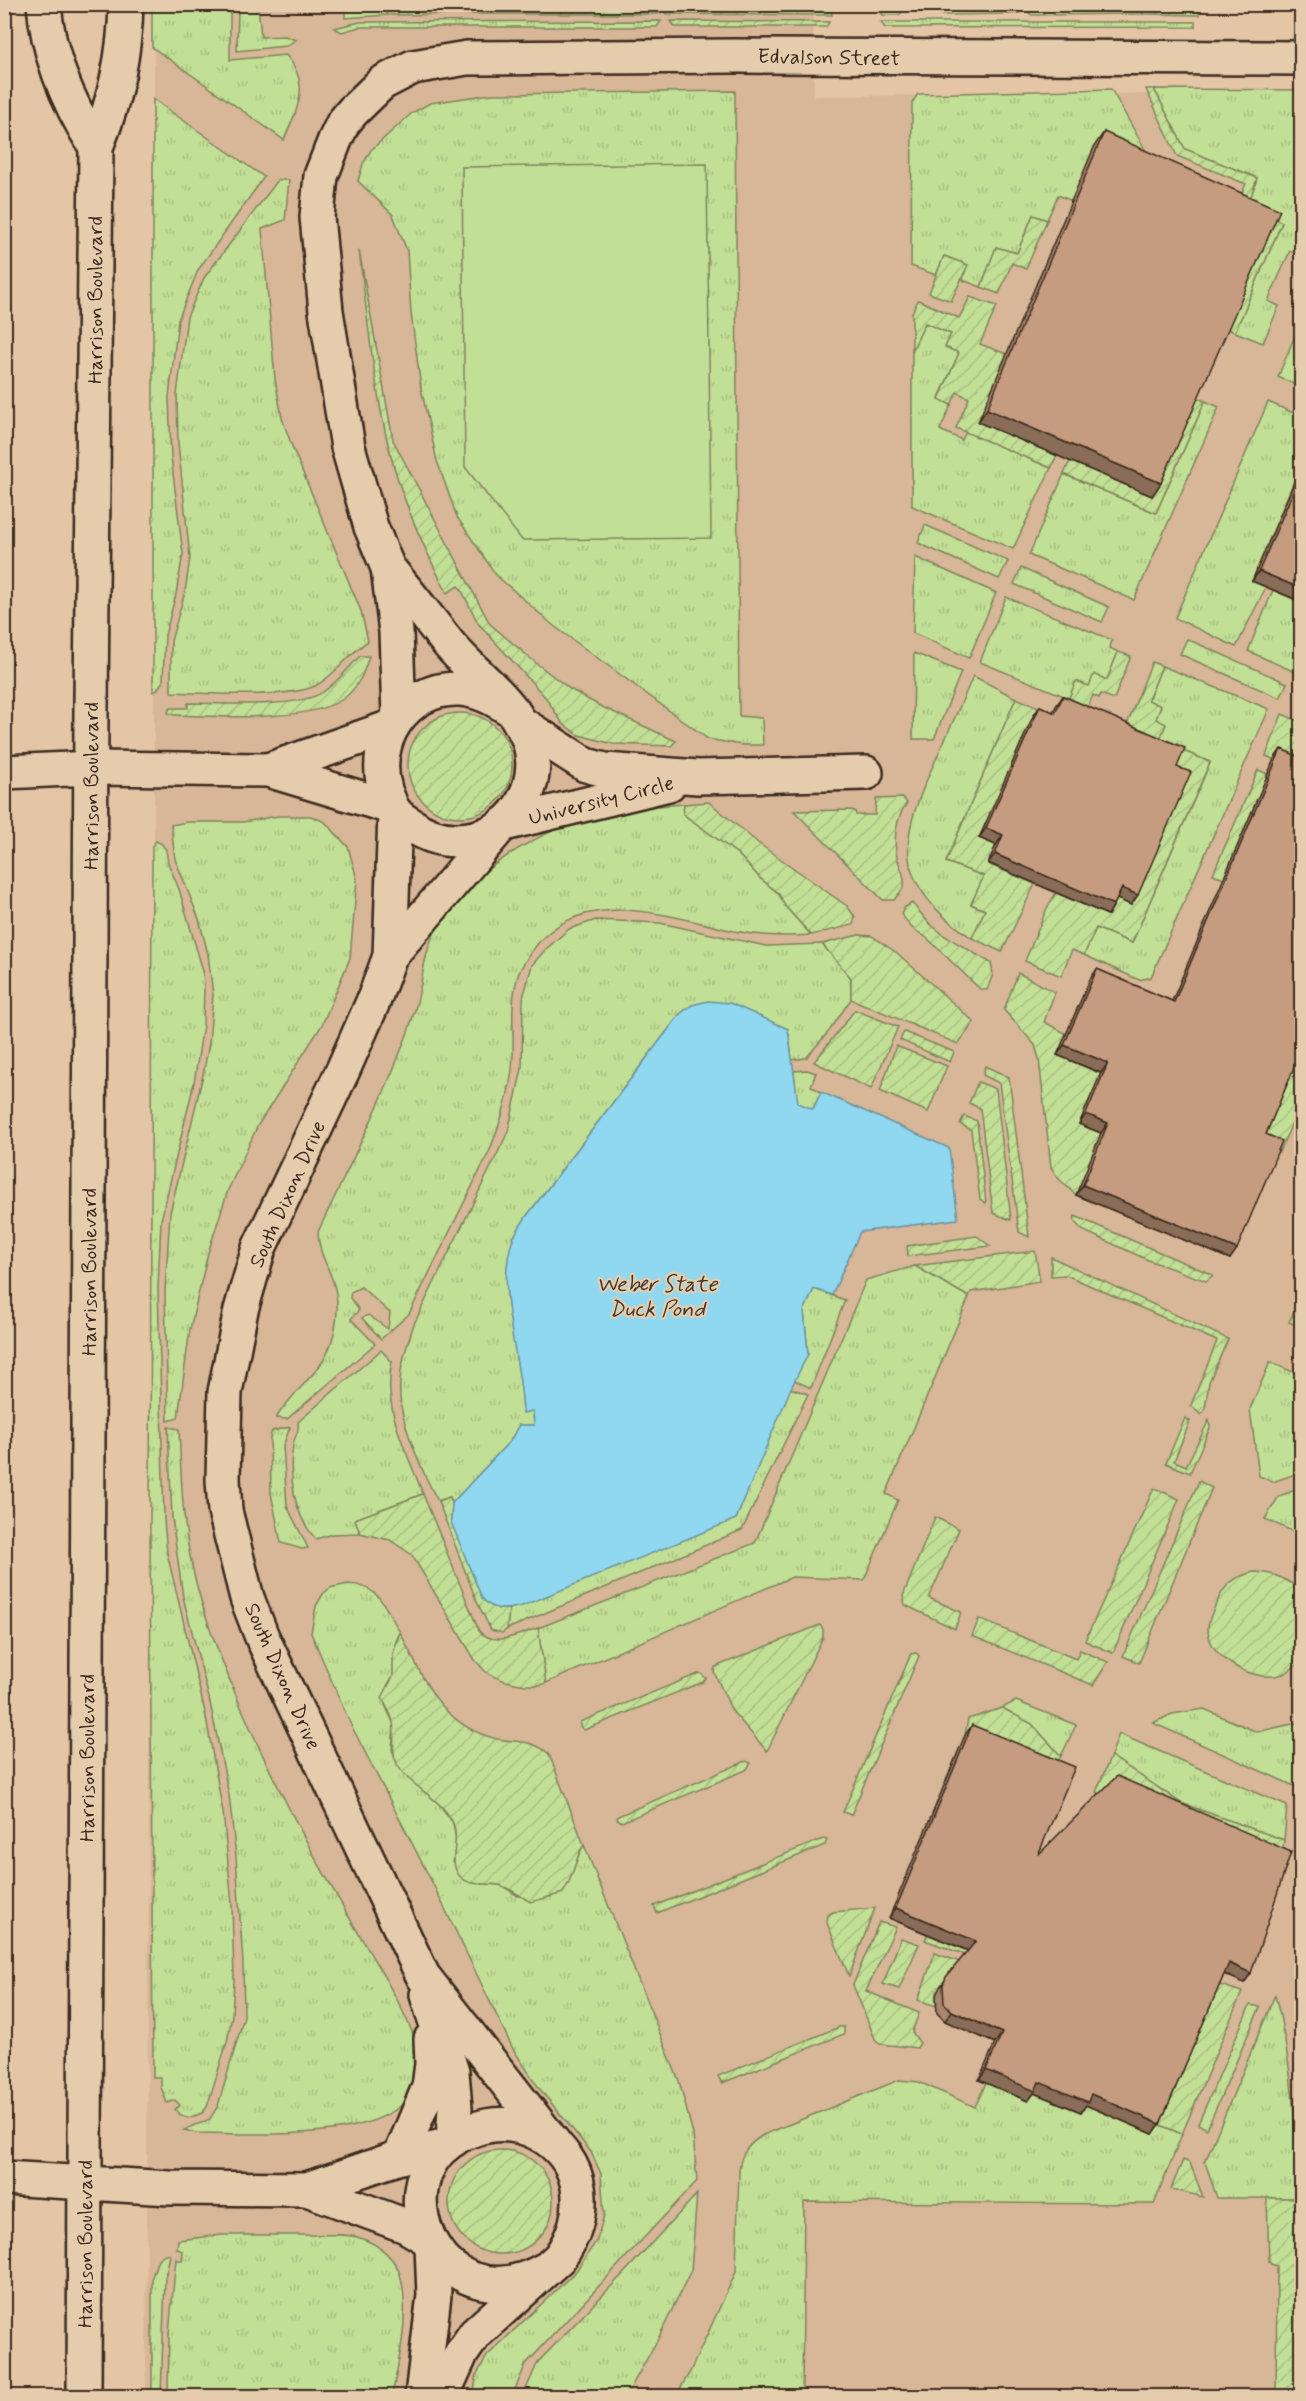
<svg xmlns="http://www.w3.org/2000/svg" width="1306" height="2401" font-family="Mynerve,sans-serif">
<defs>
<pattern id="grass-tufts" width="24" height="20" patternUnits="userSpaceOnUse" patternTransform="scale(1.5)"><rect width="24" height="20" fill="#c2df96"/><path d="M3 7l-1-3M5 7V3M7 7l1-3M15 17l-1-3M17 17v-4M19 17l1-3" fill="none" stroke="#a8c081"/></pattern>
<pattern id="garden-furrows" width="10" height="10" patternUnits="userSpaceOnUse" patternTransform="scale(1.5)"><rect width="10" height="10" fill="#c2df96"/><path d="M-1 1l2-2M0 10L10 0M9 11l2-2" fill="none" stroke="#a8c081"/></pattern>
</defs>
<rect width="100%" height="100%" fill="#e4c5a6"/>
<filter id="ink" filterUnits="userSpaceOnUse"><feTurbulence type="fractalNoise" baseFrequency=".0167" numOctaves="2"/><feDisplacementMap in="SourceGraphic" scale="12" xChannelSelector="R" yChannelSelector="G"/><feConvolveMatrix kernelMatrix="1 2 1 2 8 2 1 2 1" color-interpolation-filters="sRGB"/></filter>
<g filter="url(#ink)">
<g fill="#d8b698">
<polygon points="154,5 813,5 814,96 1301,93 1301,2396 146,2396 154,855"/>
<polygon points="5,991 15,991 5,1021 4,991"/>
</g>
<g fill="url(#grass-tufts)" stroke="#7e845a" stroke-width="1.5">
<path d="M152 5H230V60L286 55C312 85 297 108 284 140L152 47Z"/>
<polygon points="238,5 258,5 261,37 285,36 296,40 286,46 237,51"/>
<polygon points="345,5 386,5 387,15 345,18"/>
<polygon points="480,5 562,5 561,14 482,14"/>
<polygon points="882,5 902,5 901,13 899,15 882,15"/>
<polygon points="939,5 1019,5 1019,13 1010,14 943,15 939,12"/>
<polygon points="1028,5 1142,5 1143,14 1032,15 1029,13"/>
<polygon points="661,21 657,27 359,27 342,32 334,28 360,22"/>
<polygon points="881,22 1195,22 1195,27 885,28"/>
<polygon points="1111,89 1147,153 1072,201 1058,195 1047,220 1033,215 1017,253 996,248 981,287 963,280 967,265 944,256 936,275 911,266 912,103 918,94"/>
<polygon points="1154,89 1301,90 1301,251 1300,255 1290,251 1268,301 1279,306 1263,343 1235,332 1282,222 1248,206 1257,178 1185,149"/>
<polygon points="735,91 739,716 762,718 763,745 742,745 708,739 554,626 496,575 457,517 437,461 421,388 411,313 407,251 393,215 358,181 363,164 371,150 412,113 430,103 492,94"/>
<polygon points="153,99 264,177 198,270 178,320 169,397 171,457 183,554 176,594 165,635 163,681 157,690 153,692"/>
<path d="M278 180H289L285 220 262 229 275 379 282 418 293 449 361 611 368 641C348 654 335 676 315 686 288 699 203 693 171 692V641L185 592 190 558 178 443 177 395 187 317 204 278Z"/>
<polygon points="1301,321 1301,387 1278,377"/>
<polygon points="925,323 951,334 959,353 939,398 951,405 940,430 962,440 966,432 1051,468 1013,549 912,506 912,351"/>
<polygon points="1205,401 1219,407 1134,600 1029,555 1064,474 1156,513"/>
<polygon points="1268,402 1301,416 1301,464 1252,581 1266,587 1236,647 1175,618"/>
<polygon points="925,525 1008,561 999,579 918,543"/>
<polygon points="915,557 996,593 969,658 913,633"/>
<polygon points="1021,568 1109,607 1102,622 1014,584"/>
<polygon points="1273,590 1301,602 1301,657 1295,672 1248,651"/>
<polygon points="1006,597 1112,640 1110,648 1118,652 1107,680 1089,686 1076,682 1069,698 980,662"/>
<polygon points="1187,639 1287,683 1280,698 1180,654"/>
<polygon points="914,653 961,672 934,739 913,739"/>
<polygon points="1162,666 1269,709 1151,977 1139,980 1084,955 1096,928 1132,943 1210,763 1159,741 1156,719 1148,701"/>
<path d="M973 676 1016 698 946 862 984 876 971 904 985 910 972 938C949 922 928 906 915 879 895 838 925 785 941 748 952 724 963 700 973 676Z"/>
<path d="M684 804 683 814 738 854 760 878 779 894 785 906 811 935C786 937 759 936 734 931 669 916 578 884 532 951 526 960 519 969 517 979 510 1004 514 1030 513 1056 512 1089 501 1122 489 1152L409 1314 381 1339 362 1318 368 1315 388 1329 390 1313 361 1287 351 1292 350 1298 359 1310 351 1319 375 1344 287 1419 276 1418C288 1399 304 1385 318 1368 333 1350 340 1317 336 1293 332 1269 319 1259 318 1232 347 1170 379 1109 403 1045 409 1031 413 1017 417 1002 423 979 423 957 433 936 462 871 548 824 616 811 638 807 661 806 684 804Z"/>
<polygon points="278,816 311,816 325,822 348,847 357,879 350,958 322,1025 258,1125 228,1190 208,1253 190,1329 178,1418 168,1421 165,1292 170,1213 203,1075 209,1044 213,995 208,954 199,919 175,859 171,825 187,822 243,822"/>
<polygon points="156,841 162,844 166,850 168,863 179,889 203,971 204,987 203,1025 194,1083 161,1220 158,1287 164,1520 167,1553 205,1712 223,1812 232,1904 234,1981 232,2015 227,2042 207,2107 202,2113 188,2118 179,2114 175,2109 180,2105 175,2100 167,2103 161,2087 161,2077 153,2077 150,1526 152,846"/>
<path d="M596 920 660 923 766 946 822 944 851 978V999L830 1030 806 1058 792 1060 788 1029 729 1003 692 1005 680 1014 526 1217 513 1238 507 1297 522 1390 523 1412 533 1411 534 1425H519L510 1441 452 1503 450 1497 438 1501C424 1476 402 1426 400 1397 398 1372 406 1348 414 1324L508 1132 522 1069 523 998 532 965 546 949 569 929Z"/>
<polygon points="807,1070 816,1073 811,1086 821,1092 813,1109 797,1103 794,1071"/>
<polygon points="915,1266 969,1297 886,1494 898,1500 864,1580 792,1577 546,1683 538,1628 755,1543 866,1280"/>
<polygon points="814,1289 845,1300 811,1388 794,1380 808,1354 804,1311"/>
<path d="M381 1350 392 1362C382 1409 407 1452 423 1494L355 1519 360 1533 332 1534 316 1539C294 1516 288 1476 293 1445 294 1436 300 1433 298 1422Z"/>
<polygon points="1270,1362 1302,1376 1301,1472 1273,1482 1259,1476 1250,1409"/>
<polygon points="790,1388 808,1394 742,1530 507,1629 509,1609 736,1519"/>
<path d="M168 1427 179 1429C181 1474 182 1518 191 1561 201 1610 219 1654 238 1700 273 1783 316 1862 362 1939 380 1971 403 2005 415 2040 418 2048 416 2059 415 2068 415 2074 417 2082 415 2087 391 2145 250 2133 197 2133L184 2130 210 2119 218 2106 244 2017 243 1964 236 1857 229 1795 209 1698 183 1597 172 1518Z"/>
<polygon points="290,1427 283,1446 287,1506 308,1548 302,1549 281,1543 271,1493 270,1438 272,1431"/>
<polygon points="1301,1488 1301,1535 1265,1519 1279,1496"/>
<path d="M348 1584C380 1585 385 1608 400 1632L395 1644 393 1676 387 1686 385 1705 394 1724 392 1750 398 1765 437 1801 453 1823 457 1844 453 1861 474 1883 501 1885 518 1896 563 1892C574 1877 575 1857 584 1845L679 2081 693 2134 697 2181 526 2364 512 2396H473L477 2374 487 2356 576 2271 597 2240 604 2215 601 2174 591 2152 539 2088 513 2049 431 1880 350 1723 311 1633 316 1606 323 1594 330 1588Z"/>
<polygon points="1016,1701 1076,1725 1061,1756 1032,1724 1002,1708"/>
<polygon points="1204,1709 1257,1732 1301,1722 1301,1789 1153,1723 1172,1714"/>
<polygon points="1119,1734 1287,1806 1284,1840 1181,1803 1111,1756"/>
<path d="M1275 1995C1293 2066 1296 2125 1297 2198H1217L1205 2162Z"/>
<polygon points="1250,2005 1260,2007 1207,2129 1198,2124"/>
<path d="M899 2080 919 2082 975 2107 986 2083 1028 2101 1032 2092 1081 2112 1084 2104 1153 2134 1158 2124 1182 2134 1154 2204 804 2202 802 2396H678V2392L690 2372 736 2272 739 2170C741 2152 749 2144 763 2135Z"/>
<polygon points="697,2194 691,2270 658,2339 626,2396 523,2396 538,2362 625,2272"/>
<path d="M222 2235C252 2235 281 2235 310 2235 326 2235 345 2233 360 2238 379 2244 397 2259 401 2278 410 2316 399 2359 392 2396H168L169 2333 176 2259 182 2261 183 2251 177 2249 178 2240Z"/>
<polygon points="165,2254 170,2255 165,2278 161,2396 152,2396 152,2277 158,2259"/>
</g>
<g fill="url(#garden-furrows)" stroke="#7e845a" stroke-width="1.5">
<polygon points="831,4 832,15 666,14 666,5"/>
<polygon points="386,5 480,5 482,14 387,15"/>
<polygon points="562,5 658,5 658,14 561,14"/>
<polygon points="1142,5 1199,5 1199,15 1143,14"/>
<polygon points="671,21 829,22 826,27 675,27"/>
<polygon points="1146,89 1154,89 1185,149 1257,178 1248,206 1282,222 1235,332 1225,328 1235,208 1246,184 1177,156"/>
<polygon points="1033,215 1047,220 1026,269 1012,263 999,294 981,287 996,247 1017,253"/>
<path d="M359 250 393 440 490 624 536 663 570 689 598 705 676 741 671 746 613 744 579 735 563 724 546 698 478 623 461 589 458 586 447 593C422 544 399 494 387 440 373 378 367 314 359 250Z"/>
<polygon points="944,256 968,265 951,301 929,293"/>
<polygon points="970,297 997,306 980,344 1007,354 1057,455 1051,468 956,428 969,398 957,392 951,405 939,399 959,353 945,347 951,334 925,323 912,351 912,313 918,300 959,318"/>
<polygon points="1195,397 1205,401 1156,513 1064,474 1070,461"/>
<polygon points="1118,652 1131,656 1114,699 1101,694 1099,698 1093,695 1088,707 1069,698 1076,681 1089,686 1094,674 1107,680"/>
<path d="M360 656H369C364 673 358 688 343 699 310 722 215 717 174 715L168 713 170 708H188V703C220 703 298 709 323 692 337 683 349 667 360 656Z"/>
<polygon points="1152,662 1162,666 1148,700 1161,706 1156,719 1166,724 1159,741 1210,762 1132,943 1096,928 1084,955 1072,950 1061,976 1025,961 1047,908 1056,893 1107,915 1115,898 1131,904 1126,727"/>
<polygon points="1016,698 1053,713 979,838 996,845 988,864 1035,884 1002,952 972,938 985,910 971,904 984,876 946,862"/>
<circle cx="460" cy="765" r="52"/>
<polygon points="1282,714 1301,722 1301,771 1266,756"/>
<polygon points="1258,770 1268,774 1224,878 1213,874"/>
<path d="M903 798 907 803C896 817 893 840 897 857 899 866 906 876 904 885 903 890 897 896 894 900H883L794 811 850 810 855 811 856 815H875L876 799Z"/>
<polygon points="709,802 758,843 847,906 855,917 853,925 811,935 785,906 779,894 760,878 738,854 683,814 684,804"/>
<polygon points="912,903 929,923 945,936 991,963 993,974 987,990 980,989 927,938 912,928 901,914 905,907"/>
<polygon points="859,935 872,936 897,953 974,1022 958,1044 851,999 851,978 822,944"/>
<polygon points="1018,973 1055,992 1044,1022 1067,1034 1058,1055 1101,1074 1079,1124 1102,1133 1076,1195 1058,1178 1051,1167 1039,1059 1035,1045 1004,1010"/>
<polygon points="855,1010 898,1027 871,1089 814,1062"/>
<polygon points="904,1032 954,1052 950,1062 900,1040"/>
<polygon points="896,1046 947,1066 928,1112 880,1091"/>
<polygon points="1298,1050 1301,1051 1301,1104 1279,1152 1259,1144"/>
<polygon points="985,1066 1009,1077 1029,1237 1019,1232 999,1083 983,1075"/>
<polygon points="978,1082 996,1089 1011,1220 993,1213 980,1108 969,1103"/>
<polygon points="964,1116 977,1121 986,1203 980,1199 971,1130 960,1124"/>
<polygon points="1075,1216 1213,1275 1206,1281 1148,1260 1082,1230 1074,1221"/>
<polygon points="977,1236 990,1246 908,1256 907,1246"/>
<polygon points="1035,1251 1040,1281 971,1292 969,1297 915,1266"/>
<polygon points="1051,1257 1228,1339 1209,1382 1205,1409 1201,1415 1191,1405 1217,1341 1066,1275 1051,1276"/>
<polygon points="1301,1296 1301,1327 1289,1322"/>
<polygon points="1185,1418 1190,1421 1174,1461 1186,1466 1209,1420 1210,1428 1190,1473 1166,1463"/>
<polygon points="1199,1481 1212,1488 1139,1663 1123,1656"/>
<polygon points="1154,1488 1179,1499 1113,1653 1085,1641"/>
<path d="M423 1494 479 1631C495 1648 519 1634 538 1628L546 1683C533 1689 496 1681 485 1671 482 1668 479 1664 475 1660L412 1555 390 1540 360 1533 355 1519Z"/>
<polygon points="450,1497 452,1503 451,1522 498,1609 509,1609 507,1629 502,1633 491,1630 477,1602 438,1501"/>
<polygon points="935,1517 959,1529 929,1598 961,1612 955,1629 905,1605 903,1596"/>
<path d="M1254 1572C1271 1572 1288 1579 1301 1591V1661C1296 1666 1289 1671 1283 1674 1256 1684 1208 1659 1208 1629 1208 1619 1213 1611 1217 1602 1224 1585 1235 1576 1254 1572Z"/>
<polygon points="979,1619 1076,1659 1080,1650 1108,1662 1093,1685 972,1636"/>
<polygon points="820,1625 823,1629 823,1637 767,1751 732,1711 714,1672 715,1667"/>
<path d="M400 1632C424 1679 440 1726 497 1739 517 1743 533 1739 549 1754L584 1845C575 1857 574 1877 563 1893L531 1902C521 1897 510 1888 499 1885 488 1883 472 1886 463 1879 445 1866 461 1841 453 1823 441 1797 409 1787 397 1764 390 1749 396 1737 393 1723 392 1714 386 1707 382 1698L393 1676V1654Z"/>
<polygon points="916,1653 919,1656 851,1815 843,1812 911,1654"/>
<polygon points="700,1673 706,1678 703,1682 584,1730 580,1726 580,1722"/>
<polygon points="1002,1708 1032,1724 1061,1756 1053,1771 965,1735 968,1719"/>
<polygon points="1111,1756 1181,1803 1284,1840 1281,1860 1096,1792"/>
<polygon points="746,1761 751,1763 746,1770 622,1822 617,1819 618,1816"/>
<polygon points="823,1839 827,1840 825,1845 657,1913 654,1906"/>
<polygon points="875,1908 849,1976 827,1923 828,1915 833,1912"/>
<polygon points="935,1917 981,1936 966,1955 925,1940"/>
<polygon points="879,1922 896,1927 866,1991 919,2013 912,2032 920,2043 917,2048 880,2044 876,2041 853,1985"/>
<polygon points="901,1938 919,1944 899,1989 883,1984"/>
<polygon points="935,1953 960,1962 936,1995 936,2006 918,2000"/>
<polygon points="1217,1984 1242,1992 1182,2134 1158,2124"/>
<polygon points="839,2027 844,2027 844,2034 722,2083 718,2076"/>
<circle cx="501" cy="2202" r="52"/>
<polygon points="1183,2160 1190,2163 1203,2197 1171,2189"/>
<polygon points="1267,2198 1297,2198 1296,2396 1276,2396 1277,2266 1271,2264 1269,2261"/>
</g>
<polygon fill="#c2df96" stroke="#7e845a" stroke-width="1.5" points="707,164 711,538 522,540 465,467 462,167"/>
<path fill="#8fd8f0" stroke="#6d929c" stroke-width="1.5" d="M708 1001 730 1003 788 1029 798 1103 813 1109 821 1092 949 1148 958 1219 860 1232 832 1295 814 1289 804 1311 808 1354 791 1388 736 1519 522 1606C506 1610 493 1612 482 1598L451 1522 452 1503 510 1441 519 1425H534L533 1411 523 1413C522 1360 493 1285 514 1237 517 1230 522 1223 526 1217L680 1014 692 1005Z"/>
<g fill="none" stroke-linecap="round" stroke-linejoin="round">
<defs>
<g id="minor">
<path d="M388 568C409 593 428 618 448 643 475 676 516 701 530 744 536 764 532 787 521 805 507 828 483 840 456 840 440 840 423 834 410 824 405 821 400 818 396 813 391 808 389 799 386 793 369 743 404 687 459 689 480 690 496 700 513 711"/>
<polyline points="399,716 396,632 388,568 371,527 348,447 326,311 317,217 321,176 335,140 343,123 353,111 382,83 413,67 467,58 735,56 1302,58"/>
<polyline points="520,723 586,765 605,770 698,777 866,773"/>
<polyline points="268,770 391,727"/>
<polyline points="4,772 92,768 268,770 391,807"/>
<polyline points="395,813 390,956 373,1002 343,1070 259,1248 241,1310 225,1392 223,1479 225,1511 247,1598 262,1637 423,1976 557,2147"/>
<polyline points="504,824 669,784"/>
<polyline points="390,956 500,827"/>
<polyline points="427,1995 452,2072 455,2108 453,2140"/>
<polyline points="400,2157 429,2087 432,2064 431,2039"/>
<polyline points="4,2178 170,2188 307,2189 400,2157 446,2145"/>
<polyline points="307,2189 406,2226 428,2239"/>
<polyline points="422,2396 434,2295 432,2246"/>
<path d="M442 2396 461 2354 475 2334 559 2258C590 2216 587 2159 537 2133 517 2123 496 2122 475 2129 367 2164 434 2333 546 2269"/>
</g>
<g id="major">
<path d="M44 4C48 57 68 103 96 147"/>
<path d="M84 2396 91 707 96 147C115 101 125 54 126 4"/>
</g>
</defs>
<use href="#minor" stroke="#3b2a1e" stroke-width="38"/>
<use href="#major" stroke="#3b2a1e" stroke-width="38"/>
<use href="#minor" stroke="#e5ccad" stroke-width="33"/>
<use href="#major" stroke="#e5ccad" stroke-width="33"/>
</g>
<g fill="#a9866d" stroke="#3b2a1e" stroke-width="1.5">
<polygon points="1104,132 1161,483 1152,496 978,422 1095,145"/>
<polygon points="1302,464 1302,602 1252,581"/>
<polygon points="1063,696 1177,767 1131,905 1117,899 1114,905 1108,915 988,863 996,845 979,838 1033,716 1040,706 1053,712 1056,706"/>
<polygon points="1281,749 1302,758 1302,1051 1301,1051 1266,1134 1230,1259 1076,1195 1101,1133 1079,1124 1101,1073 1057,1055 1090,979 1097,969 1172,1001 1274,759"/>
<polygon points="972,1725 1038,1855 1251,1973 1244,1983 1224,1974 1160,2124 1153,2134 1086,2105 1081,2112 1034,2093 1028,2101 979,2080 995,2043 945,2021 937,2013 936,1995 940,1987 968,1951 889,1918 965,1735"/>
</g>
<g fill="#8a6d59" stroke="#3b2a1e" stroke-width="1.5">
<polygon points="987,409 1161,483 1152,496 978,422"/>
<polygon points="1259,571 1302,589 1302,602 1252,581"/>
<polygon points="986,828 1003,835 996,845 979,838"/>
<polygon points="995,854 1114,905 1108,915 988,863"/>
<polygon points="1122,888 1138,895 1131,905 1115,898"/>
<polygon points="1064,1045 1108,1063 1101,1073 1057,1055"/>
<polygon points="1086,1114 1108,1123 1101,1133 1079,1124"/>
<polygon points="1083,1185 1237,1249 1230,1259 1076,1195"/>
<polygon points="896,1908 976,1941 969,1951 889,1918"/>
<polygon points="1229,1963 1251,1973 1244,1983 1222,1973"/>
<polygon points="952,2011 1002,2033 995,2043 945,2021"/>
<polygon points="986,2070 1091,2094 1160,2124 1153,2134 1086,2105 1081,2112 1034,2093 1028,2101 979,2080"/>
</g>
<g fill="#c59c7f" stroke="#3b2a1e" stroke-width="1.5">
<polygon points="1104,132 1280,210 1161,483 987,409"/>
<polygon points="1302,471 1302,589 1259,571"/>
<polygon points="1063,696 1185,748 1177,767 1191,772 1138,895 1122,888 1114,905 995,854 1003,835 986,828 1040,706 1055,713"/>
<polygon points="1281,749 1302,758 1302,1049 1266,1134 1282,1141 1237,1249 1083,1185 1108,1123 1086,1114 1108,1063 1064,1045 1097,969 1174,1002"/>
<polygon points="972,1725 1075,1767 1038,1855 1117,1776 1291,1852 1251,1973 1229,1963 1160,2124 1091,2094 1088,2102 1039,2082 1035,2091 986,2070 1002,2033 952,2011 944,2003 943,1985 946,1977 976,1941 896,1908"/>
</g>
</g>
<g text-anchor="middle" stroke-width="4.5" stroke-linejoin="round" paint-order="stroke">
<g font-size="21" fill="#3b2a1e" stroke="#e5ccad">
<text transform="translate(829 57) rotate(1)" y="7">Edvalson Street</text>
<text transform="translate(95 300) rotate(-90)" y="7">Harrison Boulevard</text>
<text transform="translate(91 786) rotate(-90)" y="7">Harrison Boulevard</text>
<text transform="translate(601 800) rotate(-14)" y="7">University Circle</text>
<text transform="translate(287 1194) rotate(-66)" y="7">South Dixon Drive</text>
<text transform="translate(89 1272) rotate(-90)" y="7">Harrison Boulevard</text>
<text transform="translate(283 1676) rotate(66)" y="7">South Dixon Drive</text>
<text transform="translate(87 1758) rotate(-90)" y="7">Harrison Boulevard</text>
<text transform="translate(85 2244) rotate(-90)" y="7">Harrison Boulevard</text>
</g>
<g font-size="22" font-style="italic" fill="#433b33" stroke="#e5ccad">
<text x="657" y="1291">Weber State<tspan x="657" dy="25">Duck Pond</tspan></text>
</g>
</g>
<rect width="1306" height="2401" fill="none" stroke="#e5ccad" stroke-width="24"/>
<rect x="12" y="12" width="1282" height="2377" fill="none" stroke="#3b2a1e" stroke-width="2" filter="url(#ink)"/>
</svg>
